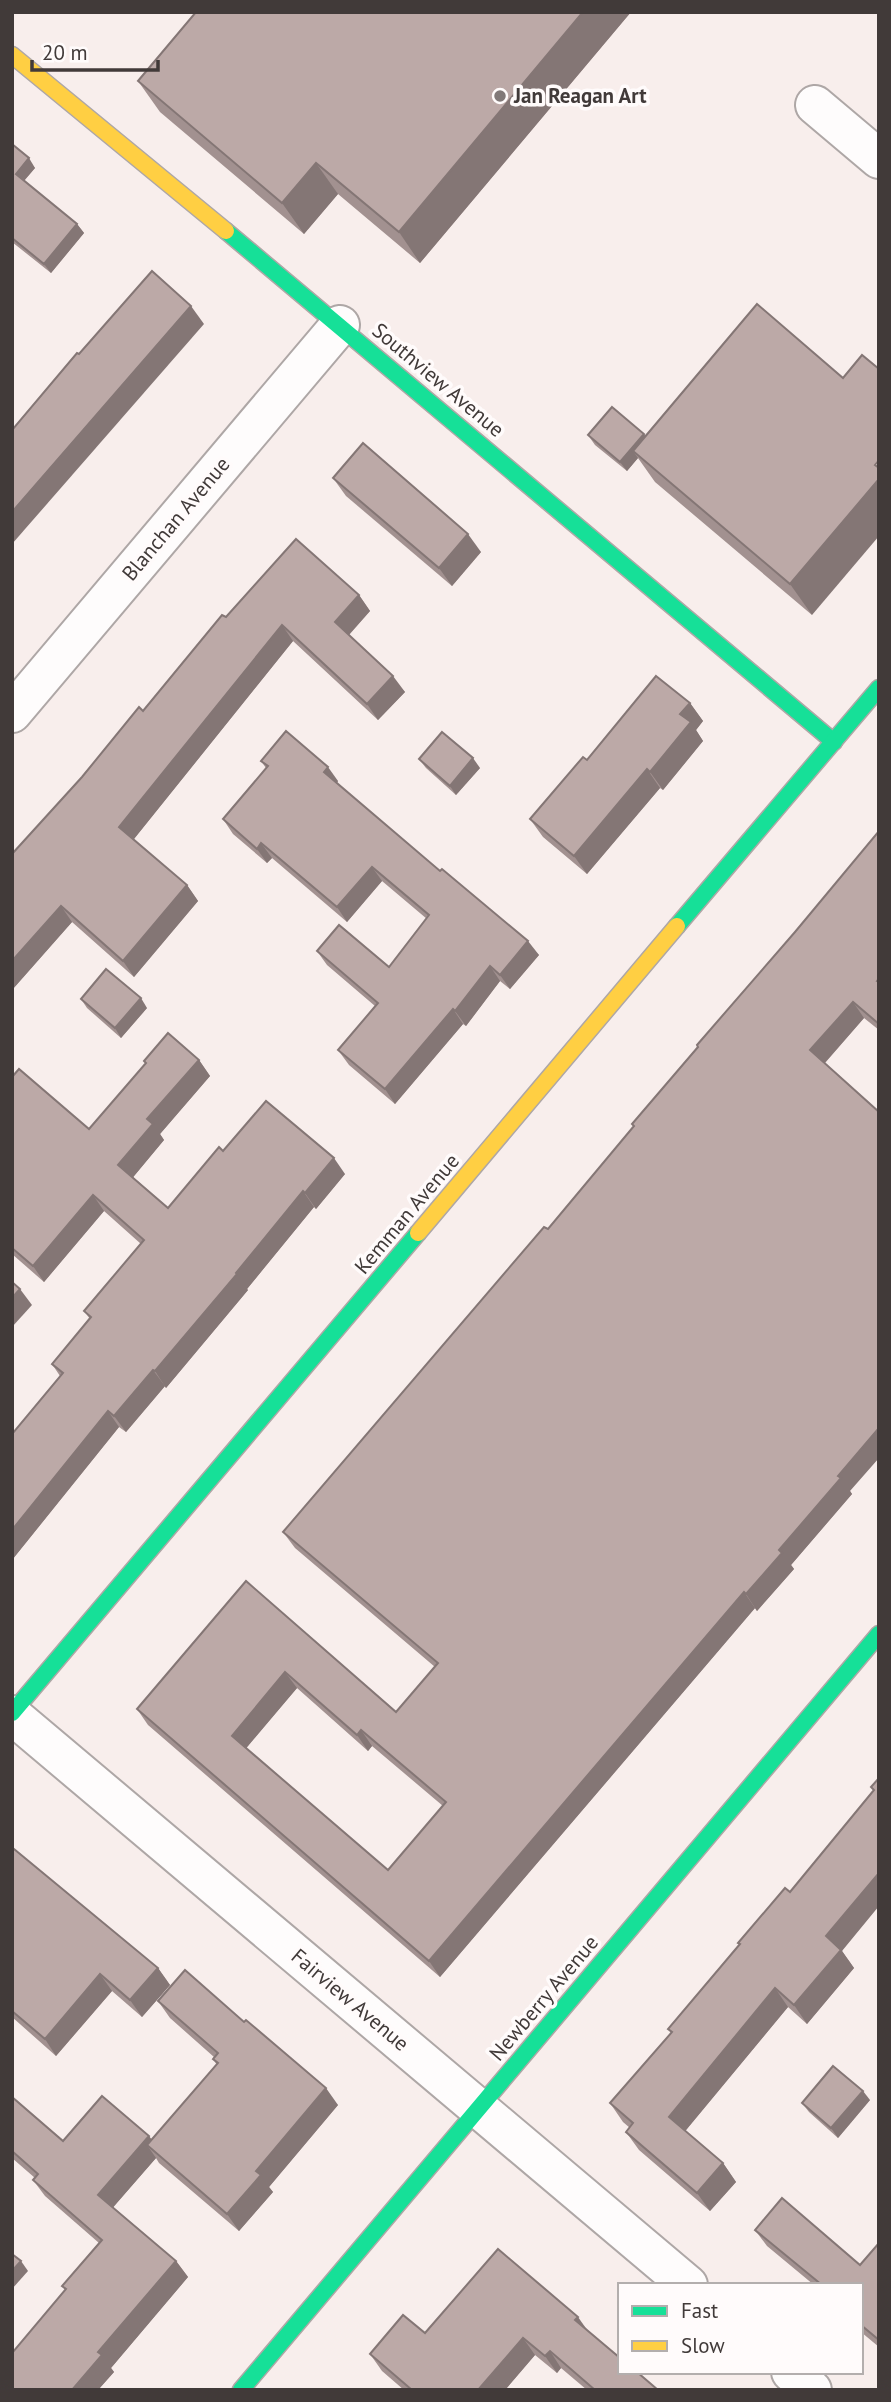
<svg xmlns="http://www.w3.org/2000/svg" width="891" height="2402" font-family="'PT Sans',sans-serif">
<rect width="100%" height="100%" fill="#f8eeec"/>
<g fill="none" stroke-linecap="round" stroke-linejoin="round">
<defs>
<g id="street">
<polyline points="815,105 879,159"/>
<polyline points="12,713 340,325"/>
<polyline points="12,1715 688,2285"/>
<polyline points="791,2372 812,2390"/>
</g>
<g id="fast">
<polyline points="226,231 834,742"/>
<polyline points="677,926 879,688"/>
<polyline points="12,1713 418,1233"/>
<polyline points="241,2390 879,1634"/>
</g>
<g id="slow">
<polyline points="12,55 226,231"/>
<polyline points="418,1233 677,926"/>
</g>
</defs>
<use href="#street" stroke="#aea7a6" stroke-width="42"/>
<use href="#fast" stroke="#aea7a6" stroke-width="19"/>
<use href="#slow" stroke="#aea7a6" stroke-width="19"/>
<use href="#street" stroke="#fefcfc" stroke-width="38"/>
<use href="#fast" stroke="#16e098" stroke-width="16"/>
<use href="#slow" stroke="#ffcf43" stroke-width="16"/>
</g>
<g fill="#a29190" fill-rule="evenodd">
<polygon points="631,12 420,263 338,194 304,234 160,112 138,81"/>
<polygon points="12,144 35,168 24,181 77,224 84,233 51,273 12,242"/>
<polygon points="757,304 812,615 655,482 638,458 627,471 595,445 588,435 646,437"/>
<polygon points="333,478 481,552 452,586 346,496"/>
<polygon points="359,595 370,611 349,635 405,692 378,720 293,641 133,840 187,885 198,901 134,977 72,922 12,990 12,854 143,711 226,617"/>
<polygon points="690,703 703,721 696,730 703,741 663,790 660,788 587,874 543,837 530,819 587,760"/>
<polygon points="419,759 480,768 456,795 426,768"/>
<polygon points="261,761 338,781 337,783 539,955 510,989 500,981 466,1026 463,1024 395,1104 349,1065 338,1050 375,1006 327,965 317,951 389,967 427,919 382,881 347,922 272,858 267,863 233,834 223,819 266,768"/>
<path d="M879 831V1030L864 1018 825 1063 850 1491 852 1494 791 1565 794 1569 757 1611 755 1608 440 1977 148 1725 137 1709 246 1581 396 1712 435 1667 295 1548 283 1532 548 1229 634 1127 632 1124 795 932ZM297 1688 368 1751 372 1746 443 1806 388 1870 246 1748Z"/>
<polygon points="81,999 147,1008 121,1038 87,1008"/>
<polygon points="199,1060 210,1076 160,1134 164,1140 133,1177 168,1208 223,1151 345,1174 316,1209 314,1207 247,1289 248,1290 166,1388 165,1386 126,1432 119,1427 12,1560 12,1434 60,1376 52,1364 90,1319 84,1311 141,1244 104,1211 44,1282 12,1254 12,1077 89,1129 146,1063 144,1061"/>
<polygon points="879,1778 842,1951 854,1968 807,2024 788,2007 685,2131 723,2163 736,2182 710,2211 639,2150 626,2132 630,2128 623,2122 610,2103 671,2033 668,2029 790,1892 874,1791 871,1787"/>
<polygon points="12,1852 158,1968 170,1985 142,2017 112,1991 56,2056 12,2017"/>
<polygon points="158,2001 338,2105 269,2187 273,2192 239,2231 159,2163 156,2158 113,2207 176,2261 188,2277 111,2368 114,2372 98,2390 65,2290 62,2286 99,2243 45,2196 33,2180 35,2178 12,2158 12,2097 63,2141 149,2136 152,2140 217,2065 213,2059 214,2057 170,2018"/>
<polygon points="870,2100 838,2138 809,2112 802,2103"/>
<polygon points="755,2230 860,2265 879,2243 879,2347 861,2332 861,2285 814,2285 767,2246"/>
<polygon points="588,2331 658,2390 587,2390 561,2368 557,2373 535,2355 505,2390 404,2390 382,2371 370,2354"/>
</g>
<g fill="#847675">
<polygon points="583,12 631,12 420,263 399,232"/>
<polygon points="29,158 35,168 22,183 16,174"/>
<polygon points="316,163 338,194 304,234 282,203"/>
<polygon points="77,224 84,233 51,273 44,264"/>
<polygon points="191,306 204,324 12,544 12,512"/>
<polygon points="644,434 650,444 633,451 638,458 627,471 620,462"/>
<polygon points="879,479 879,536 812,615 790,584"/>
<polygon points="468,534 481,552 452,586 439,568"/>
<polygon points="359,595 370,611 346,638 335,622"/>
<polygon points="282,625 293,641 130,844 119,827"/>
<polygon points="393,676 405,692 378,720 367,704"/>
<polygon points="690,703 703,721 696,730 703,741 663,790 650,772 680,714"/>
<polygon points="473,758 480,768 456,795 450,786"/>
<polygon points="328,767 338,781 334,787 324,772"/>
<polygon points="647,769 660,788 587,874 574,856"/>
<polygon points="261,843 272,858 267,863 257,849"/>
<polygon points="372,867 382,881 347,922 337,907"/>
<polygon points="187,885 198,901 134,977 123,961"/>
<polygon points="61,906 72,922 12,990 12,961"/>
<polygon points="528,941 539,955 510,989 500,975"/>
<polygon points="490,966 500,981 466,1026 455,1011"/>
<polygon points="141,998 147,1008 121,1038 115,1028"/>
<polygon points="853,1002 864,1018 822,1066 810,1050"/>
<polygon points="453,1009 463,1024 395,1104 385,1089"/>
<polygon points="199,1060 210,1076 160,1134 164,1140 130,1181 118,1165 147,1119"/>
<polygon points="334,1158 345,1174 316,1209 305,1193"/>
<polygon points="303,1191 314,1207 247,1289 248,1290 166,1388 155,1371"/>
<polygon points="93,1195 104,1211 44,1282 33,1266"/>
<polygon points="20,1289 32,1305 12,1327 12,1298"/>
<polygon points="153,1370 165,1386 126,1432 114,1416"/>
<polygon points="108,1411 119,1427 12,1560 12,1530"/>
<polygon points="879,1428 879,1458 850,1491 852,1494 791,1565 794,1569 757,1611 746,1594 779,1550 838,1476"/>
<polygon points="744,1592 755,1608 440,1977 429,1961"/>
<polygon points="285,1672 297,1688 243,1752 232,1736"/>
<polygon points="361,1730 372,1746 368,1751 357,1735"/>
<polygon points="879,1873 879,1906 842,1951 854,1968 807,2024 794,2005 826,1936"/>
<polygon points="158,1968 170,1985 142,2017 130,2000"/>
<polygon points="100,1974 112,1991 56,2056 45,2039"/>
<polygon points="775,1988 788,2007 682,2135 669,2117"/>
<polygon points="326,2088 338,2105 269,2187 273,2192 239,2231 227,2214 256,2171"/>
<polygon points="863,2091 870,2100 838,2138 831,2128"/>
<polygon points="149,2136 160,2153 147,2145 156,2158 110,2211 98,2195"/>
<polygon points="723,2163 736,2182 710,2211 697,2193"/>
<polygon points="21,2261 28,2271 12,2289 12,2271"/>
<polygon points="176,2261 188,2277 111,2368 114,2372 98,2390 72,2390 98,2352"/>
<polygon points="578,2317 590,2334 575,2320"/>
<polygon points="523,2338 535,2355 505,2390 478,2390"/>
<polygon points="550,2351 561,2368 557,2373 545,2356"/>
</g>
<g fill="#bca9a7" stroke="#847675" stroke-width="2" fill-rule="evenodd">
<polygon points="196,12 583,12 399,232 316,163 282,203 138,81"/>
<polygon points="12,144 29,158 16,174 77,224 44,264 12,238"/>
<polygon points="152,271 191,306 12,512 12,430 77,353 79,354"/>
<polygon points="757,304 843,378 862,355 879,369 879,460 875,465 879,468 879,479 790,584 633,451"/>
<polygon points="612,407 644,434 620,462 588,435"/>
<polygon points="363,443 468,534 439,568 333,478"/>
<polygon points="296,539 359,595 335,622 393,676 367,704 282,625 119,827 187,885 123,961 61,906 12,961 12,854 82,777 139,707 143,711 222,615 226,617"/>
<polygon points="656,676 690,703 680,714 691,722 650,772 647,769 574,856 530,819 583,757 587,760"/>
<polygon points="286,731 328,767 324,772 440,871 442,869 528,941 500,975 490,966 455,1011 453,1009 385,1089 338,1050 378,1003 317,951 339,925 389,967 429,915 372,867 337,907 261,843 257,849 223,819 268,766 261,761"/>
<polygon points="442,732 473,758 450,786 419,759"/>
<path d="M879 831V978L877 981 879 982V1024L853 1002 810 1050 879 1112V1428L838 1476 841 1478 779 1550 782 1553 746 1594 744 1592 429 1961 137 1709 246 1581 396 1712 438 1663 283 1532 544 1227 548 1229 634 1126 632 1124 698 1047 697 1045 795 932ZM285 1672 357 1735 361 1730 446 1802 388 1870 232 1736Z"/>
<polygon points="106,969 141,998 115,1028 81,999"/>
<polygon points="168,1033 199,1060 147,1119 153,1124 118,1165 168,1208 219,1147 223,1151 266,1101 334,1158 305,1193 303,1191 236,1273 237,1274 155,1371 153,1370 114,1416 108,1411 12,1530 12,1434 63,1373 52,1364 91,1317 84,1311 144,1240 93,1195 33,1266 12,1248 12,1077 19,1069 89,1129 146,1063 144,1061"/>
<polygon points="12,1282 20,1289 12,1298"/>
<polygon points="879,1778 879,1873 826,1936 841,1950 794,2005 775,1988 669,2117 723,2163 697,2193 626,2132 633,2123 610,2103 672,2032 668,2029 740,1944 738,1943 785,1888 790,1892 874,1790 871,1787"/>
<polygon points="14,1849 158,1968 130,2000 100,1974 45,2039 12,2011 12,1852"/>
<polygon points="185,1970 244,2022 246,2020 326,2088 256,2171 261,2175 227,2214 147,2145 218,2063 213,2059 218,2053 158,2001"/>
<polygon points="833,2066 863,2091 831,2128 802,2103"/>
<polygon points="102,2096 149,2136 98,2195 176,2261 98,2352 102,2355 72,2390 12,2390 12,2353 66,2289 62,2286 102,2240 33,2180 38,2174 12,2151 12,2097 63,2141"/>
<polygon points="782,2198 860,2265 879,2243 879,2340 861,2325 861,2285 822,2285 755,2230"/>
<polygon points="498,2249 578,2317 575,2320 620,2358 620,2372 637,2372 658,2390 595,2390 550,2351 545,2356 523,2338 478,2390 412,2390 370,2354 403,2315 425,2333"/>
<polygon points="12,2254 21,2261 12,2271"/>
</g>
<circle fill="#817978" stroke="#fffbfb" stroke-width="2.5" cx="500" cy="96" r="7"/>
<g text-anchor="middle" stroke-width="7" stroke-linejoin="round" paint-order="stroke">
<g font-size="21" font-weight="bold" fill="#413a39" stroke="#fffbfb" text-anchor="start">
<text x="514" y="103">Jan Reagan Art</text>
</g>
<g font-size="21" fill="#413a39" stroke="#fffbfb">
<text transform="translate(438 380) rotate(40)" y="7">Southview Avenue</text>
<text transform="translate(176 519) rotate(-50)" y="7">Blanchan Avenue</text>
<text transform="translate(407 1214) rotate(-50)" y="7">Kemman Avenue</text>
<text transform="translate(544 1998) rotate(-50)" y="7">Newberry Avenue</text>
<text transform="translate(350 2000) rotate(40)" y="7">Fairview Avenue</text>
</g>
</g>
<rect width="891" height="2402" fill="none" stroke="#413a39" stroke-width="28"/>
<rect x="618" y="2283" width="245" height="91" fill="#fffbfb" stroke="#b3aead" stroke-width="2"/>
<rect x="632" y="2306" width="35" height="10" fill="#16e098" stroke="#b3aead" stroke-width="2"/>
<text x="681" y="2318" font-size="21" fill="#413a39">Fast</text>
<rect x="632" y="2341" width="35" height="10" fill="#ffcf43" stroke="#b3aead" stroke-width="2"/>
<text x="681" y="2353" font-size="21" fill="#413a39">Slow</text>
<path d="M32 60v10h126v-10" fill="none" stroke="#413a39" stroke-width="3.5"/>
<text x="42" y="60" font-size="21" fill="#413a39" stroke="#fffbfb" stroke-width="5" paint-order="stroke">20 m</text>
</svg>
